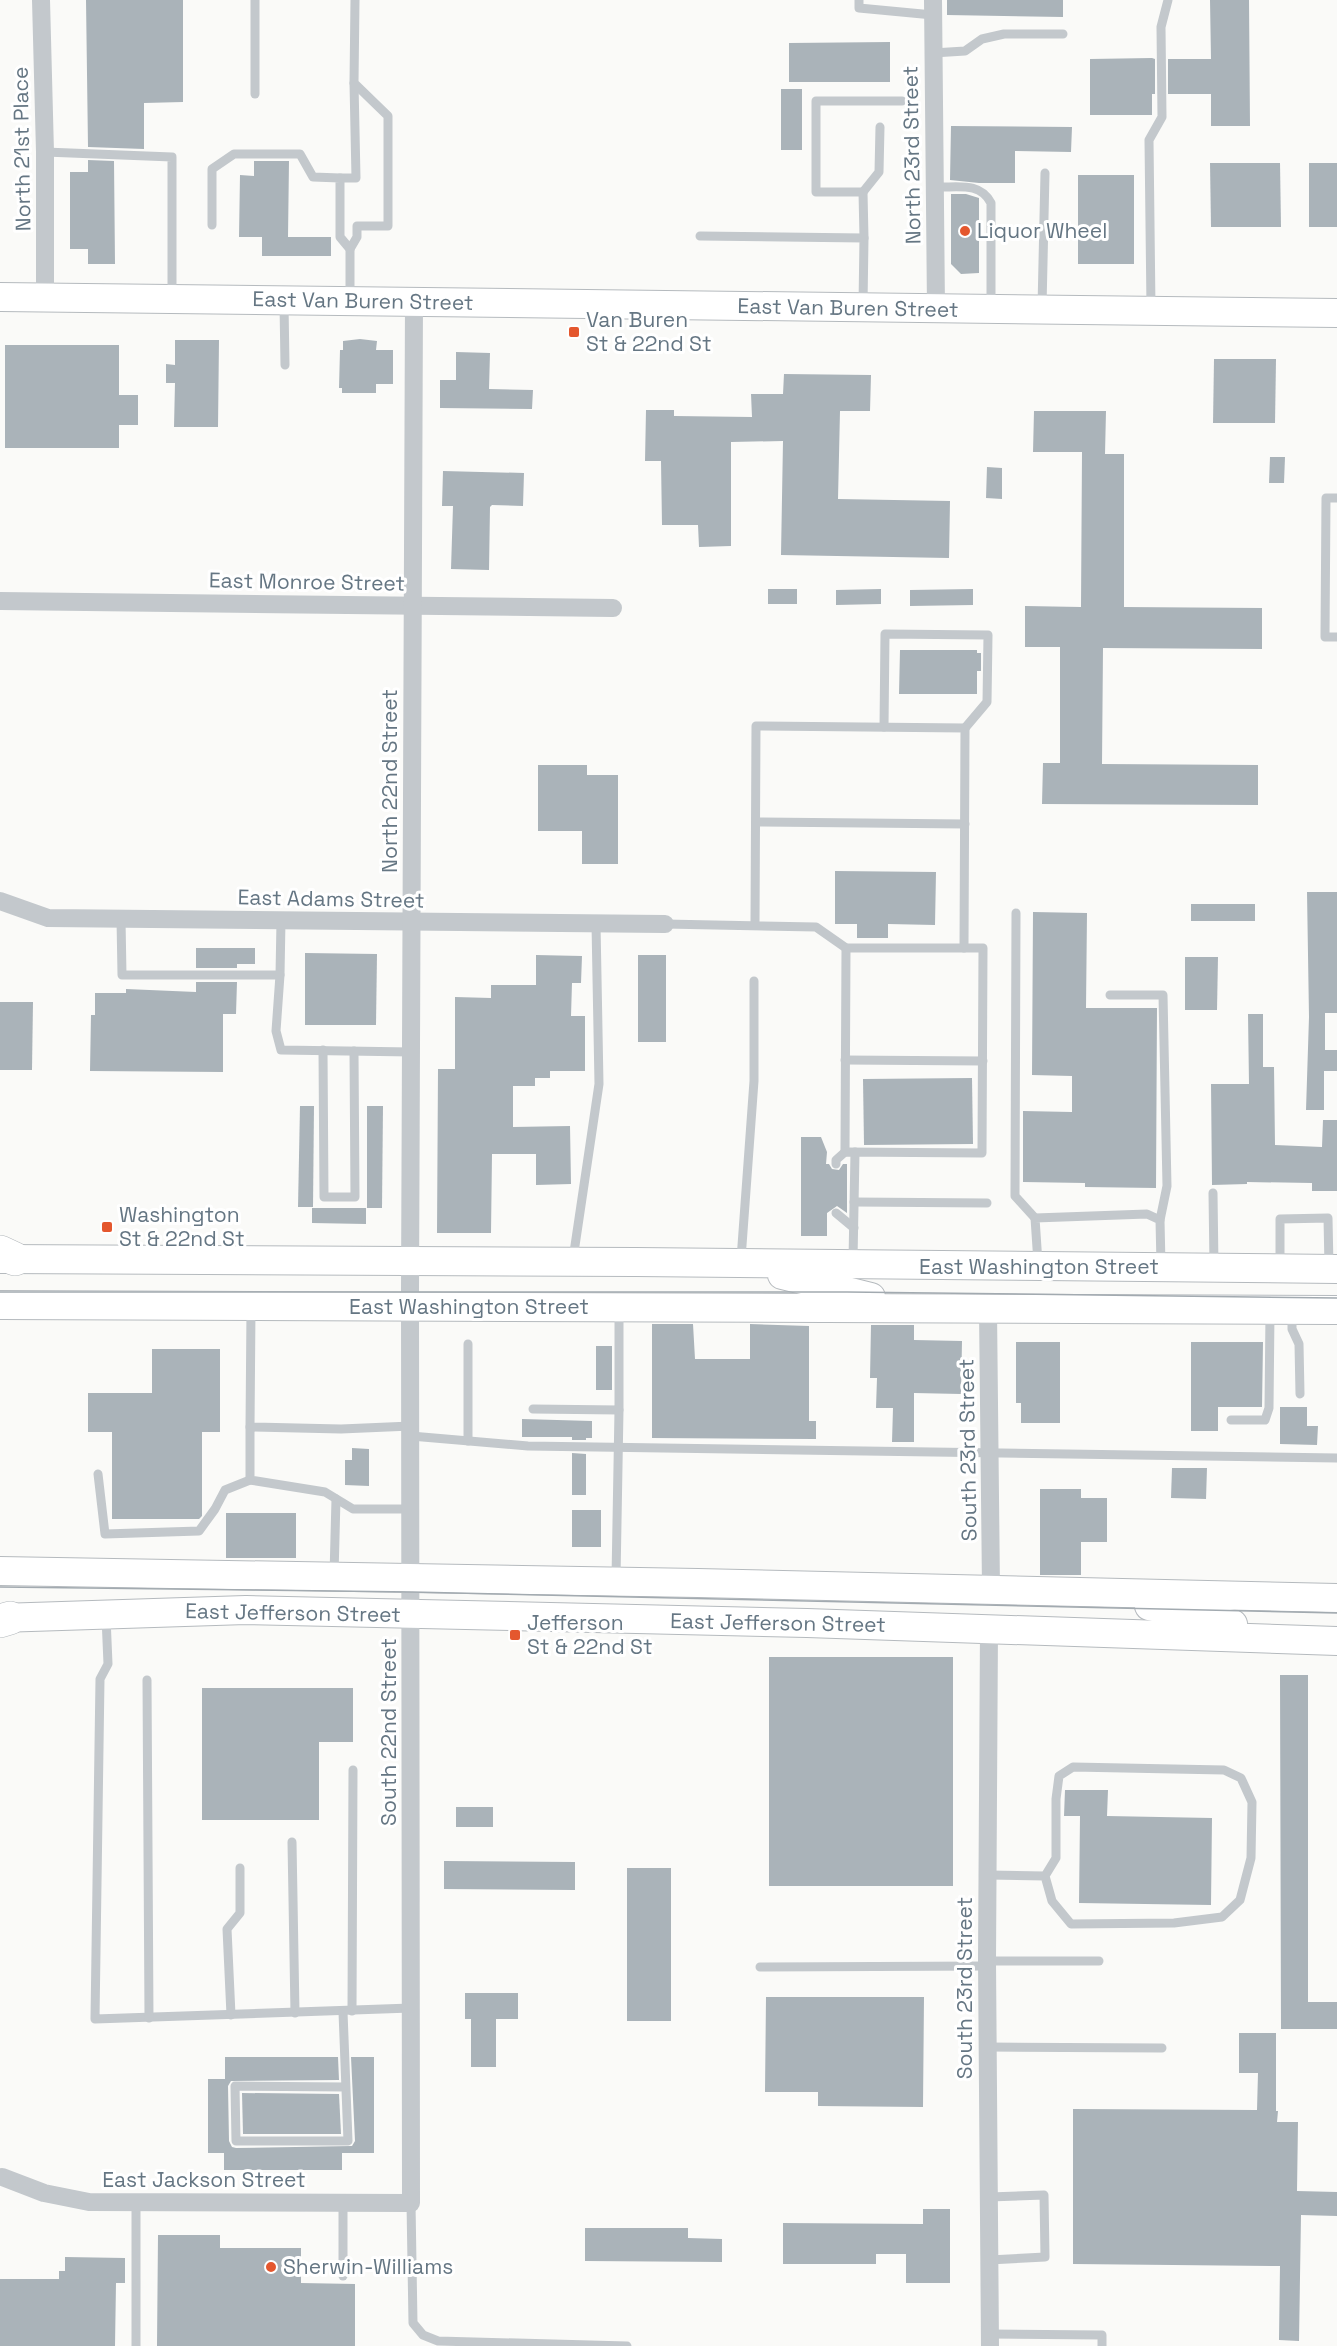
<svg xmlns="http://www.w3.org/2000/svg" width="1337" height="2346" font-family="'Space Grotesk',sans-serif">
<rect width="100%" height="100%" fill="#fafaf8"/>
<g fill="#aab3b9">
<polygon points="86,0 183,0 183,102 144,103 144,149 88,147"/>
<polygon points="947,0 1063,0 1063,17 947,15"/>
<polygon points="1210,0 1249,0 1250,126 1211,126 1211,94 1168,94 1168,59 1211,59"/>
<polygon points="890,42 890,82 789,82 789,43"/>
<polygon points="1152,58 1155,59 1155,94 1152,94 1152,115 1090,115 1090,59"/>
<rect x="781" y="89" width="21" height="61"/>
<polygon points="951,126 1072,127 1071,152 1015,151 1015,183 979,183 950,180"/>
<polygon points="88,160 114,161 115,264 88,264 88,249 70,249 70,172 88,172"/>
<polygon points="254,161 289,161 288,237 331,237 331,256 262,256 262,237 239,237 240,175 254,176"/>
<polygon points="1210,163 1280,163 1281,227 1211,227"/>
<rect x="1309" y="163" width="28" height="64"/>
<rect x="1078" y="175" width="56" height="89"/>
<polygon points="951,194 966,194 979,198 979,273 961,274 951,264"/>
<polygon points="360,339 377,341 376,350 393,350 393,384 376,384 376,393 342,393 342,388 339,388 340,350 343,350 343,341"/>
<polygon points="175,340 219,340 218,427 174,427 175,383 166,383 166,364 175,365"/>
<polygon points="5,345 119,345 119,395 138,395 138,425 119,425 119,448 5,448"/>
<polygon points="456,352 490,353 489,389 533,390 532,409 440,408 440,380 456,380"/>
<polygon points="1214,359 1276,359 1275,423 1213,423"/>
<polygon points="784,374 871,375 870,411 840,411 838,499 950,501 949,558 781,555 783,441 731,442 731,546 699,547 698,525 662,525 661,461 645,461 646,410 674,410 674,416 752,417 751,394 783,394"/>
<polygon points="1034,411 1106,411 1105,454 1124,454 1124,607 1262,608 1262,649 1103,648 1102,764 1258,765 1258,805 1042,804 1043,763 1060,763 1060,647 1025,647 1025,606 1081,607 1082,452 1033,452"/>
<polygon points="1270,457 1285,457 1284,483 1269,483"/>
<polygon points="987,467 1002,468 1002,499 986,498"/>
<polygon points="443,471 524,473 523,506 492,505 490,507 489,570 451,569 453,506 442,506"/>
<rect x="768" y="589" width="29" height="15"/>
<polygon points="881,589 881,604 836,605 836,590"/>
<polygon points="973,589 973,605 910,606 910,590"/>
<polygon points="900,650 977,650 977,653 981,653 981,671 977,671 977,694 899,694"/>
<polygon points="538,765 587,765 587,775 618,775 618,864 582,864 582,831 538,831"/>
<polygon points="835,871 936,872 935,925 888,924 888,938 857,938 857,924 835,924"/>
<polygon points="1307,892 1337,892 1337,1013 1325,1013 1325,1050 1337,1050 1337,1071 1324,1071 1324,1110 1306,1110 1309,1017"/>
<rect x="1191" y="904" width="64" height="17"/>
<polygon points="1033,912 1087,913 1086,1008 1157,1008 1156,1188 1085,1187 1085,1183 1023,1182 1023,1111 1072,1112 1072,1076 1032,1075"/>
<polygon points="196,948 255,948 255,964 237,964 237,968 196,968"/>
<polygon points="305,953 377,954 376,1025 305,1025"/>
<polygon points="536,955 582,956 581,983 572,983 571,1016 585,1016 585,1071 550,1071 550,1078 535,1078 535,1086 513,1086 513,1127 570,1126 571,1184 536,1185 536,1154 492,1154 491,1233 437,1233 438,1069 455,1069 455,997 491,998 491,985 536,985"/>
<rect x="638" y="955" width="28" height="87"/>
<polygon points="1185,957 1218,957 1217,1010 1185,1010"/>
<polygon points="196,982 237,982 236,1014 223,1014 223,1072 90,1071 91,1015 95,1015 95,993 126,993 126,989 196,992"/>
<polygon points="0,1002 33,1002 32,1070 0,1070"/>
<polygon points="1248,1014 1263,1014 1263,1067 1274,1067 1275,1145 1322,1147 1323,1120 1337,1120 1337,1191 1312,1191 1312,1183 1247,1182 1247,1184 1212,1185 1211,1084 1249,1084"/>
<polygon points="972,1078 973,1144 864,1145 863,1079"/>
<polygon points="300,1106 314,1106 313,1207 298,1207"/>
<polygon points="367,1106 383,1106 382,1208 367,1208"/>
<polygon points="801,1137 821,1137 827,1152 826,1164 829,1164 832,1169 839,1170 843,1164 847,1164 847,1213 837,1206 827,1213 827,1236 801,1236"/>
<polygon points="312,1208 366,1208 366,1224 312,1223"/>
<polygon points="652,1324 693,1324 695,1359 750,1359 750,1324 809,1326 809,1421 816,1421 816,1439 652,1438"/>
<polygon points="871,1325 914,1325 914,1340 962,1341 961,1394 914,1393 914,1442 892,1442 893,1408 876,1408 877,1378 870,1378"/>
<polygon points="1016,1342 1060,1342 1060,1423 1021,1423 1021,1403 1016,1403"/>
<polygon points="1191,1342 1263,1342 1262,1407 1218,1407 1218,1431 1191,1431"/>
<rect x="596" y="1346" width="16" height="44"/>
<polygon points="152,1349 220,1349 220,1432 202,1432 202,1516 199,1519 112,1519 112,1432 88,1432 88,1393 152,1393"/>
<polygon points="1280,1407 1307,1407 1307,1426 1318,1426 1317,1445 1280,1444"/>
<polygon points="522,1419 592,1421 592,1438 586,1438 586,1440 572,1440 572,1437 522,1437"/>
<polygon points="352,1448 369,1449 369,1486 345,1485 345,1460 352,1460"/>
<polygon points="572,1453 586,1454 586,1495 572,1495"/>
<polygon points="1172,1468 1207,1468 1206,1499 1171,1498"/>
<polygon points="1040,1489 1081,1489 1081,1498 1107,1498 1107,1542 1081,1542 1081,1575 1040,1575"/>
<rect x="572" y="1510" width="29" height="37"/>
<rect x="226" y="1513" width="70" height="45"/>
<rect x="769" y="1657" width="184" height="229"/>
<polygon points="1280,1675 1308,1675 1308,2002 1337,2002 1337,2029 1281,2029"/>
<polygon points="202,1688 353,1688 353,1742 319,1742 319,1820 202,1820"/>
<polygon points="1065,1790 1108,1790 1107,1816 1212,1818 1211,1905 1079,1903 1080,1816 1064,1816"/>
<rect x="456" y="1807" width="37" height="20"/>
<polygon points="444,1861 575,1862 575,1890 444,1889"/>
<rect x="627" y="1868" width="44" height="153"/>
<polygon points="465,1993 518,1993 518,2019 496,2019 496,2067 471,2067 471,2019 465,2019"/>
<polygon points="766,1997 924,1997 923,2107 818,2106 818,2092 765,2092"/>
<polygon points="1239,2033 1276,2033 1276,2111 1278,2111 1277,2122 1298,2122 1297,2191 1337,2192 1337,2216 1301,2215 1299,2341 1279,2340 1280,2266 1073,2264 1073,2109 1257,2110 1258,2073 1239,2073"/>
<polygon points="225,2057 338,2057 339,2080 231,2081 228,2086 229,2141 232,2147 236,2148 352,2146 355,2141 351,2057 374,2057 374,2153 342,2153 342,2170 224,2170 224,2153 208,2153 208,2079 225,2079"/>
<polygon points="242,2093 339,2094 341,2134 243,2134"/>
<polygon points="923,2209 950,2209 950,2283 906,2283 906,2254 876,2254 876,2264 783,2264 783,2223 923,2224"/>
<polygon points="585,2228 688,2228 688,2238 722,2239 722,2262 585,2261"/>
<polygon points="158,2235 220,2235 220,2248 301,2248 301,2283 355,2284 355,2346 157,2346"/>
<polygon points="65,2257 125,2258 125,2283 116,2283 115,2346 0,2346 0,2279 59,2279 59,2271 65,2271"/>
</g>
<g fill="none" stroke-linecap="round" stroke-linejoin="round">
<defs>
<g id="primary">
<polyline points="0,297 1337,313"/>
<polyline points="0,1259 636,1262 1337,1269"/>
<polyline points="782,1275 871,1297"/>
<polyline points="0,1305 1337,1310"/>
<polyline points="0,1571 698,1583 1337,1598"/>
<polyline points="1149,1606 1233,1624"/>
<polyline points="0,1618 246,1610 807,1623 1337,1641"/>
</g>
<g id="highway">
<polyline points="0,1252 15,1259"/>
<polyline points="0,1621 10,1618"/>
</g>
</defs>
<use href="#primary" stroke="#b5babe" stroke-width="30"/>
<use href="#highway" stroke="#b4b9bd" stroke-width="34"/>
<g stroke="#c3c8cc" stroke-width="9">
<polyline points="255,0 255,94"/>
<polyline points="859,0 859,8 933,15"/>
<polyline points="933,53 965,51 982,39 1004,34 1063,34"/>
<polyline points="45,152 172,157 172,295"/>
<polyline points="340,178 356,178 354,83"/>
<path d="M935 187C956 188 980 181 991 203V307"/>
<polyline points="863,192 879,172 880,127"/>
<polyline points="212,225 212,169 234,154 300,154 313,177 340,178 340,237 350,249 350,299"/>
<polyline points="700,236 864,238 863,305"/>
<polyline points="864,238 863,192 816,192 816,101 902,101"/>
<polyline points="350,249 357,237 357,226 388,226 388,116 354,83 355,0"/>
<polyline points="284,304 285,365"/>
<polyline points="1042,307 1045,173"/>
<polyline points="1151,308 1149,140 1162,117 1161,27 1168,0"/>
<polyline points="1337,498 1326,498 1325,637 1337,637"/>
<polyline points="884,727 885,634 988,635 987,702 965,728"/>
<polyline points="756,822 965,824"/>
<polyline points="1016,913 1015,1196 1035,1218"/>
<polyline points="121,919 122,975 280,975 281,921"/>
<polyline points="665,924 816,927 846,948 964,948 965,728 756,726 755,925"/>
<polyline points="280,975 276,1031 281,1050 412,1052"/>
<polyline points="1110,995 1163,995 1167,1186 1160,1220"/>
<polyline points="323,1050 324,1197 355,1197 354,1051"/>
<polyline points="845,1060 983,1061"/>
<polyline points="845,1152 846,948"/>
<polyline points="836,1164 836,1160 845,1152 982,1153 983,948 964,948"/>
<polyline points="1213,1193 1214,1266"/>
<polyline points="854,1202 987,1203"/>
<polyline points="836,1213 854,1228"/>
<polyline points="573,1259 599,1084 596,924"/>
<polyline points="741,1259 754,1081 754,981"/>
<polyline points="853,1260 855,1152"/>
<polyline points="1038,1263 1035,1218 1147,1214 1160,1220 1161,1265"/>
<polyline points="1280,1267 1280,1219 1328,1218 1329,1267"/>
<polyline points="251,1309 250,1427 341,1429 411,1426"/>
<polyline points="1292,1312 1292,1329 1299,1344 1300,1394"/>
<polyline points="533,1409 619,1410 619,1310"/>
<polyline points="1231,1420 1265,1420 1269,1408 1270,1312"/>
<polyline points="250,1427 250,1480 325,1492 353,1509 411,1509"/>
<polyline points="411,1436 528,1446 1337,1458"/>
<polyline points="468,1441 468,1344"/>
<polyline points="98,1474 105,1534 199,1531 215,1509 225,1490 250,1480"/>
<polyline points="334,1575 336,1499"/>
<polyline points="616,1578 619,1410"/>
<polyline points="106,1617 108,1664 100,1679 95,2019 411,2008"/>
<polyline points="147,1680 149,2018"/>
<polyline points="292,1842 295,2013"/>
<polyline points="988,1875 1045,1876 1056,1858 1056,1799 1059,1776 1073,1767 1224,1770 1241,1778 1252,1802 1251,1858 1240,1900 1222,1917 1174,1923 1071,1924 1052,1901 1045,1876"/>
<polyline points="987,1961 1099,1961"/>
<polyline points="760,1967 988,1966"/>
<polyline points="352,2011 353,1770"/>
<polyline points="343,2012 348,2141 236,2141 235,2086 345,2087"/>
<polyline points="231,2015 227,1929 240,1913 240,1868"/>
<polyline points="988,2047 1162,2048"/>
<polyline points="989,2197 1044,2195 1045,2257 989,2260"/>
<polyline points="343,2203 343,2276"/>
<polyline points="411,2203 413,2323 423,2335 438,2341 627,2346"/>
<polyline points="990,2334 1102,2335 1102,2346"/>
<polyline points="136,2346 136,2202"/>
</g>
<g stroke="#c3c8cc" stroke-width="18">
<polyline points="41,0 45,152 45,297"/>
<polyline points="933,0 936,309"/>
<polyline points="0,601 613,608"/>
<polyline points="0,901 48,918 665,924"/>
<polyline points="988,1310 991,1589"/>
<polyline points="989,1629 987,1961 990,2346"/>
<polyline points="2,2177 44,2193 89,2202 411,2203 410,1293 414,302"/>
</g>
<use href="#primary" stroke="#fff" stroke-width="28"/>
<use href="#highway" stroke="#fff" stroke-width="33"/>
<g stroke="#a2aab0" stroke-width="1.5">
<polyline points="0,1292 847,1292 1337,1298"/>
<polyline points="0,1587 412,1592 1337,1613"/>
</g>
</g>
<g fill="#e4572e" stroke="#fff" stroke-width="2">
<circle cx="965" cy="231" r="6"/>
<rect x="568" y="326" width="12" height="12" rx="3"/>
<rect x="101" y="1221" width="12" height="12" rx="3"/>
<rect x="509" y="1629" width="12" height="12" rx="3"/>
<circle cx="271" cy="2267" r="6"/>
</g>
<g text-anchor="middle" stroke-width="6" stroke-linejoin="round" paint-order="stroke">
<g font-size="21" fill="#657683" stroke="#fff">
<text transform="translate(22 149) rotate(-91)" y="7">North 21st Place</text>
<text transform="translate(912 155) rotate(-91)" y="7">North 23rd Street</text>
<text transform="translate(363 301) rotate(1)" y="7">East Van Buren Street</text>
<text transform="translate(848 308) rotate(1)" y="7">East Van Buren Street</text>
<text transform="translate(307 582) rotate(1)" y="7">East Monroe Street</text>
<text transform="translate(390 781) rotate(-90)" y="7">North 22nd Street</text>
<text transform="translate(331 899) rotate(1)" y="7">East Adams Street</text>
<text x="1039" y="1274">East Washington Street</text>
<text x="469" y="1314">East Washington Street</text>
<text transform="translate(968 1450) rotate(-91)" y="7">South 23rd Street</text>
<text transform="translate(293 1613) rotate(1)" y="7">East Jefferson Street</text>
<text transform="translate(778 1623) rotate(1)" y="7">East Jefferson Street</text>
<text transform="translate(389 1732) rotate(-90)" y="7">South 22nd Street</text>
<text transform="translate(965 1988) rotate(-90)" y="7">South 23rd Street</text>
<text x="204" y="2187">East Jackson Street</text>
</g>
<g font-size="21" fill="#657683" stroke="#fff" text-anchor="start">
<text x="977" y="238">Liquor Wheel</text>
<text x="586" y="327">Van Buren<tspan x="586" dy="24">St &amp; 22nd St</tspan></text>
<text x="119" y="1222">Washington<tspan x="119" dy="24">St &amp; 22nd St</tspan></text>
<text x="527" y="1630">Jefferson<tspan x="527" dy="24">St &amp; 22nd St</tspan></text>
<text x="283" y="2274">Sherwin-Williams</text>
</g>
</g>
</svg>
